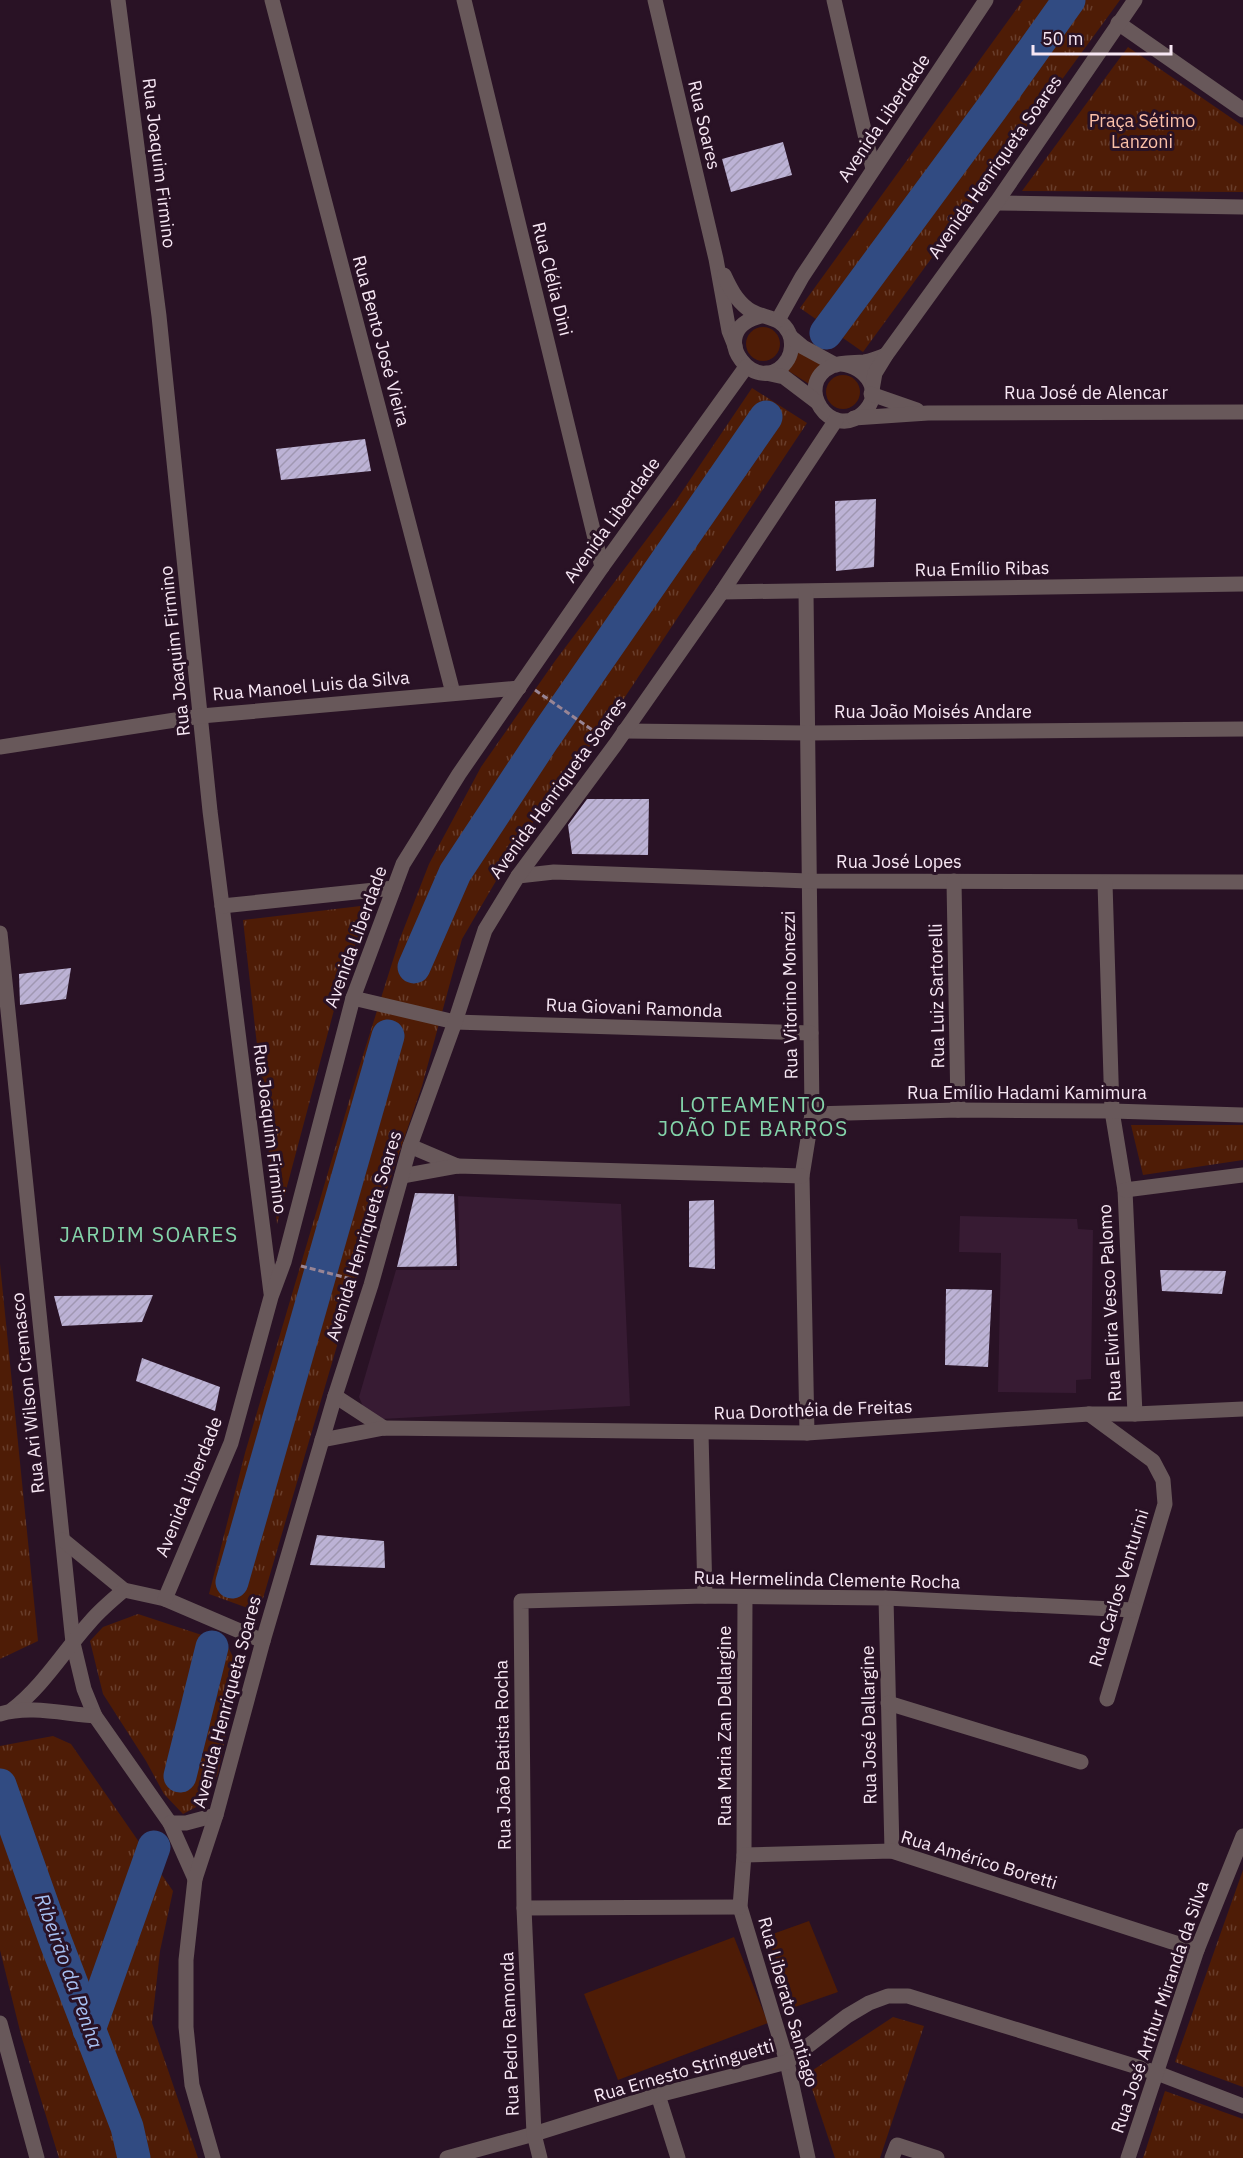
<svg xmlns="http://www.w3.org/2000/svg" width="1243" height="2158" font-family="'IBM Plex Sans',sans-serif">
<defs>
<pattern id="park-tufts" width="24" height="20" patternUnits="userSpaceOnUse" patternTransform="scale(1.5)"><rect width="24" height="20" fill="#4e1c06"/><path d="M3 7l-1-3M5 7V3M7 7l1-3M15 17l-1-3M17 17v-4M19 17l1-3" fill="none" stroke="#683d2b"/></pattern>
<pattern id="building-hatch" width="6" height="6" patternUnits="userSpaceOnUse" patternTransform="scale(1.5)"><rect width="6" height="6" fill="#bcb2d5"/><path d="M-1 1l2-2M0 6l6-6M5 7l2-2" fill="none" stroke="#a097b2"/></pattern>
</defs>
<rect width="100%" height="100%" fill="#291225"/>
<g fill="#371b33">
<polygon points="458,1196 621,1204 630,1406 381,1419 365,1411 359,1397 396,1270 460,1270"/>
<polygon points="960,1216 1077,1219 1078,1229 1093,1230 1091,1379 1076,1380 1076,1393 998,1392 1001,1253 959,1252"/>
</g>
<g fill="#4e1c06">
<circle cx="763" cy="344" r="17"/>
<polygon points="800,350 821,364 809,384 787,370"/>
<circle cx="843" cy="392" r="17"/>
<polygon points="809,1921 838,1992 795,2007 767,1936"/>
<polygon points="734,1937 768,2023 618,2080 584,1994"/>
</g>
<g fill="url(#park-tufts)">
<polygon points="1023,0 1120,0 863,352 800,308"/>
<polygon points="1128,47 1243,126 1243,192 1022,191"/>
<polygon points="752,388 807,423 615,712 520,840 462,939 422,1086 358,1274 259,1612 209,1594 245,1453 358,1071 399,941 429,864 481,767 555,661 677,499"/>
<polygon points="369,905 338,995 277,1224 243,920"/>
<polygon points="1131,1125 1243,1125 1243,1160 1143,1175"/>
<polygon points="0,1264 38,1641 0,1659"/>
<polygon points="138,1614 226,1643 239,1669 218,1774 202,1804 183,1814 164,1794 146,1761 103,1694 90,1641 103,1627"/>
<polygon points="53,1736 71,1744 173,1891 160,1951 152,2023 198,2158 59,2158 21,2035 0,1950 0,1746"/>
<polygon points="1243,1870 1243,2087 1175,2062"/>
<polygon points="893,2017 924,2026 880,2158 835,2158 807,2074"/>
<polygon points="1165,2091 1243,2119 1243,2158 1143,2158"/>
</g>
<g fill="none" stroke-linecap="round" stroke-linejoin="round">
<g stroke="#314b82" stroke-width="33">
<polyline points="826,333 992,108 1069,0"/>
<polyline points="414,967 455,873 544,738 766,417"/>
<polyline points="232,1582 388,1036"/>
<polyline points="180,1776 212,1647"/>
<polyline points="0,1785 55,1940 127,2127 134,2158"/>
<polyline points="89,2030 154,1847"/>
</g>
</g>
<g fill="url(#building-hatch)">
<polygon points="783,142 792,175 731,192 722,159"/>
<polygon points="365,439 371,471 281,480 276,449"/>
<polygon points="876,499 874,567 836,571 835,501"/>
<polygon points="587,799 649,799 648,855 572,854 568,825"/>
<polygon points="71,968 66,999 20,1005 19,974"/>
<polygon points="415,1193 454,1194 457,1266 397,1267"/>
<polygon points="714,1200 715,1269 689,1267 689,1201"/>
<polygon points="1160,1270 1226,1271 1222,1294 1162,1291"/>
<polygon points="946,1289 992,1290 988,1367 945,1365"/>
<polygon points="153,1295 142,1322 62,1326 54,1296"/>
<polygon points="142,1358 220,1387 215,1411 136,1381"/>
<polygon points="317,1535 384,1541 385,1568 310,1565"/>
</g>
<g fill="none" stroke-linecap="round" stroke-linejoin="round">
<g stroke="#988595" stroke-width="3" stroke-dasharray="6 3" stroke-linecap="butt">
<polyline points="535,690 601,736"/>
<polyline points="301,1266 355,1280"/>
</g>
<g stroke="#68585a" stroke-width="15">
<polyline points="118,0 159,316 210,811 271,1293"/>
<polyline points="272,0 453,693"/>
<polyline points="464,0 602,567"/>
<polyline points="655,0 716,259 729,331 735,346"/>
<polyline points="834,0 873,169"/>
<polyline points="1118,23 1243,110"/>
<polyline points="996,203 1243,207"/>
<path d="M724 275C730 288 736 300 748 309 761 319 781 315 789 333 793 341 792 352 788 359 760 404 700 331 761 316"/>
<polyline points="778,320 802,277 986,0"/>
<polyline points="791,337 803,347 836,365"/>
<path d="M841 364C866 366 885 393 863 413 831 442 792 385 832 366 841 362 853 363 864 362 871 361 879 358 886 355"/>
<polyline points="766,373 784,377 817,402"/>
<polyline points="872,390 875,373 886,355 996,203 1135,0"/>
<polyline points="871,394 917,410"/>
<polyline points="854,418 928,413 1243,412"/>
<polyline points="722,592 1243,584"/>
<polyline points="806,592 812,1114 802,1176 807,1433"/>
<polyline points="624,731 808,733 1243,729"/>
<polyline points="0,747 201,716 519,688"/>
<polyline points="518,876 554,872 808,881 1243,882"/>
<polyline points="954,881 958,1110"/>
<polyline points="1105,883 1112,1111 1125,1190 1135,1414"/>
<polyline points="222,906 394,888"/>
<polyline points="0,933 73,1643 84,1689 95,1716 170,1823 195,1879"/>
<polyline points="353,998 455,1022 811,1033"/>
<polyline points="812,1114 958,1110 1112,1111 1243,1115"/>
<polyline points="410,1146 457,1166"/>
<polyline points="402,1176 457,1166 802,1176"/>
<polyline points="1125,1190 1243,1175"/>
<polyline points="335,1396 384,1428"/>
<polyline points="1089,1414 1153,1461 1163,1480 1165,1504 1107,1699"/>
<polyline points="701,1433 705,1596"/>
<polyline points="322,1440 384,1428 807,1433 1089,1414 1135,1414 1243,1409"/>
<polyline points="63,1540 124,1590 165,1599 263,1641"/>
<polyline points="745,1597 744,1855 740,1907 787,2062 808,2158"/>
<polyline points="886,1598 892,1851"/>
<polyline points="165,1599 231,1443 271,1297 284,1262 353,998 403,864 459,774 602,567 746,367"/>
<polyline points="888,1703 1081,1762"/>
<path d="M12 1710C44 1685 63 1652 90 1622 100 1610 112 1600 124 1590"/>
<path d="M0 1714C30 1705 64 1714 95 1716"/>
<polyline points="170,1823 186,1823 216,1815"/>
<polyline points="744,1855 892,1851 1197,1950"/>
<polyline points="524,1908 740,1907"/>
<polyline points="0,2023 37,2158"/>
<polyline points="658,2095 678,2158"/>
<polyline points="213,2158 192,2085 186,2027 186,1960 195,1879 216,1815 263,1641 335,1396 371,1285 410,1146 455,1022 485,930 518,876 615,745 722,592 836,420"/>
<polyline points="447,2158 534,2134 658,2095 787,2062 847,2016 869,2003 888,1996 908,1996 1157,2073 1243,2106"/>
<polyline points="540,2158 534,2134 524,1908 521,1601 705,1596 886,1598 1133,1610"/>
<polyline points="892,2158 897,2145 937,2158"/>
<polyline points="1128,2158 1197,1950 1243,1836"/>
</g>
</g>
<g text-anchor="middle" stroke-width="6" stroke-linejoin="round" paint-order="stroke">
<g font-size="18" fill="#f7e7f4" stroke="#291225">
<text transform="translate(884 118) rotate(-56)" y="6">Avenida Liberdade</text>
<text transform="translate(704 125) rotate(77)" y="6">Rua Soares</text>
<text transform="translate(159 163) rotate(83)" y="6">Rua Joaquim Firmino</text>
<text transform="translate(995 167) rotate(-55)" y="6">Avenida Henriqueta Soares</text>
<text transform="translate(552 279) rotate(76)" y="6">Rua Clélia Dini</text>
<text transform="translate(381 341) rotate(75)" y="6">Rua Bento José Vieira</text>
<text x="1086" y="399">Rua José de Alencar</text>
<text transform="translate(612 520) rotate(-54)" y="6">Avenida Liberdade</text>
<text transform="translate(982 569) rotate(-1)" y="6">Rua Emílio Ribas</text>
<text transform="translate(175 651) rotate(-96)" y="6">Rua Joaquim Firmino</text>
<text transform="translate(311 686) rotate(-5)" y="6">Rua Manoel Luis da Silva</text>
<text x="933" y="718">Rua João Moisés Andare</text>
<text transform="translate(558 788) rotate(-54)" y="6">Avenida Henriqueta Soares</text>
<text x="899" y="868">Rua José Lopes</text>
<text transform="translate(356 937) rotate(-70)" y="6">Avenida Liberdade</text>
<text transform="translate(790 995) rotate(-91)" y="6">Rua Vitorino Monezzi</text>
<text transform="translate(937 996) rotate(-91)" y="6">Rua Luiz Sartorelli</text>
<text transform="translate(634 1008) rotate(2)" y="6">Rua Giovani Ramonda</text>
<text x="1027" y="1099">Rua Emílio Hadami Kamimura</text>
<text transform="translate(270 1129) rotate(83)" y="6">Rua Joaquim Firmino</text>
<text transform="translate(364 1236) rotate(-73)" y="6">Avenida Henriqueta Soares</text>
<text transform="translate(1110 1303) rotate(-93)" y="6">Rua Elvira Vesco Palomo</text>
<text transform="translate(28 1393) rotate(-96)" y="6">Rua Ari Wilson Cremasco</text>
<text transform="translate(813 1410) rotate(-2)" y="6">Rua Dorothéia de Freitas</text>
<text transform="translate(189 1487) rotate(-68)" y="6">Avenida Liberdade</text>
<text transform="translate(827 1580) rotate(1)" y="6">Rua Hermelinda Clemente Rocha</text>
<text transform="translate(1119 1588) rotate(-73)" y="6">Rua Carlos Venturini</text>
<text transform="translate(227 1702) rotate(-75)" y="6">Avenida Henriqueta Soares</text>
<text transform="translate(869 1725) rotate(-91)" y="6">Rua José Dallargine</text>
<text transform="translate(725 1726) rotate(-90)" y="6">Rua Maria Zan Dellargine</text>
<text transform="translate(503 1755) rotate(-91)" y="6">Rua João Batista Rocha</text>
<text transform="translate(979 1860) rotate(17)" y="6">Rua Américo Boretti</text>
<text transform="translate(788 2002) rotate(74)" y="6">Rua Liberato Santiago</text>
<text transform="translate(1160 2007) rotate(-71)" y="6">Rua José Arthur Miranda da Silva</text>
<text transform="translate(510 2034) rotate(-92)" y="6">Rua Pedro Ramonda</text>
<text transform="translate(684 2071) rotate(-16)" y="6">Rua Ernesto Stringuetti</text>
</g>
<g font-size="18" fill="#fcc0a8" stroke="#291225">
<text x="1142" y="127">Praça Sétimo<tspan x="1142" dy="21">Lanzoni</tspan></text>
</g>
<g font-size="20" font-style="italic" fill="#a7c0f2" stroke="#291225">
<text transform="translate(69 1971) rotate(70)" y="7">Ribeirão da Penha</text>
</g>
<g font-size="21" letter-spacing="1.5" fill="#84d4aa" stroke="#291225">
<text x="753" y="1112">LOTEAMENTO<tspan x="753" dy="24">JOÃO DE BARROS</tspan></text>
<text x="149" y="1242">JARDIM SOARES</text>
</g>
</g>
<path d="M1033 45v9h138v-9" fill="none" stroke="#f7e7f4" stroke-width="3"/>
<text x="1042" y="45" font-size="18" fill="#f7e7f4" stroke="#291225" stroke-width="4.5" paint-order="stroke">50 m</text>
</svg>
